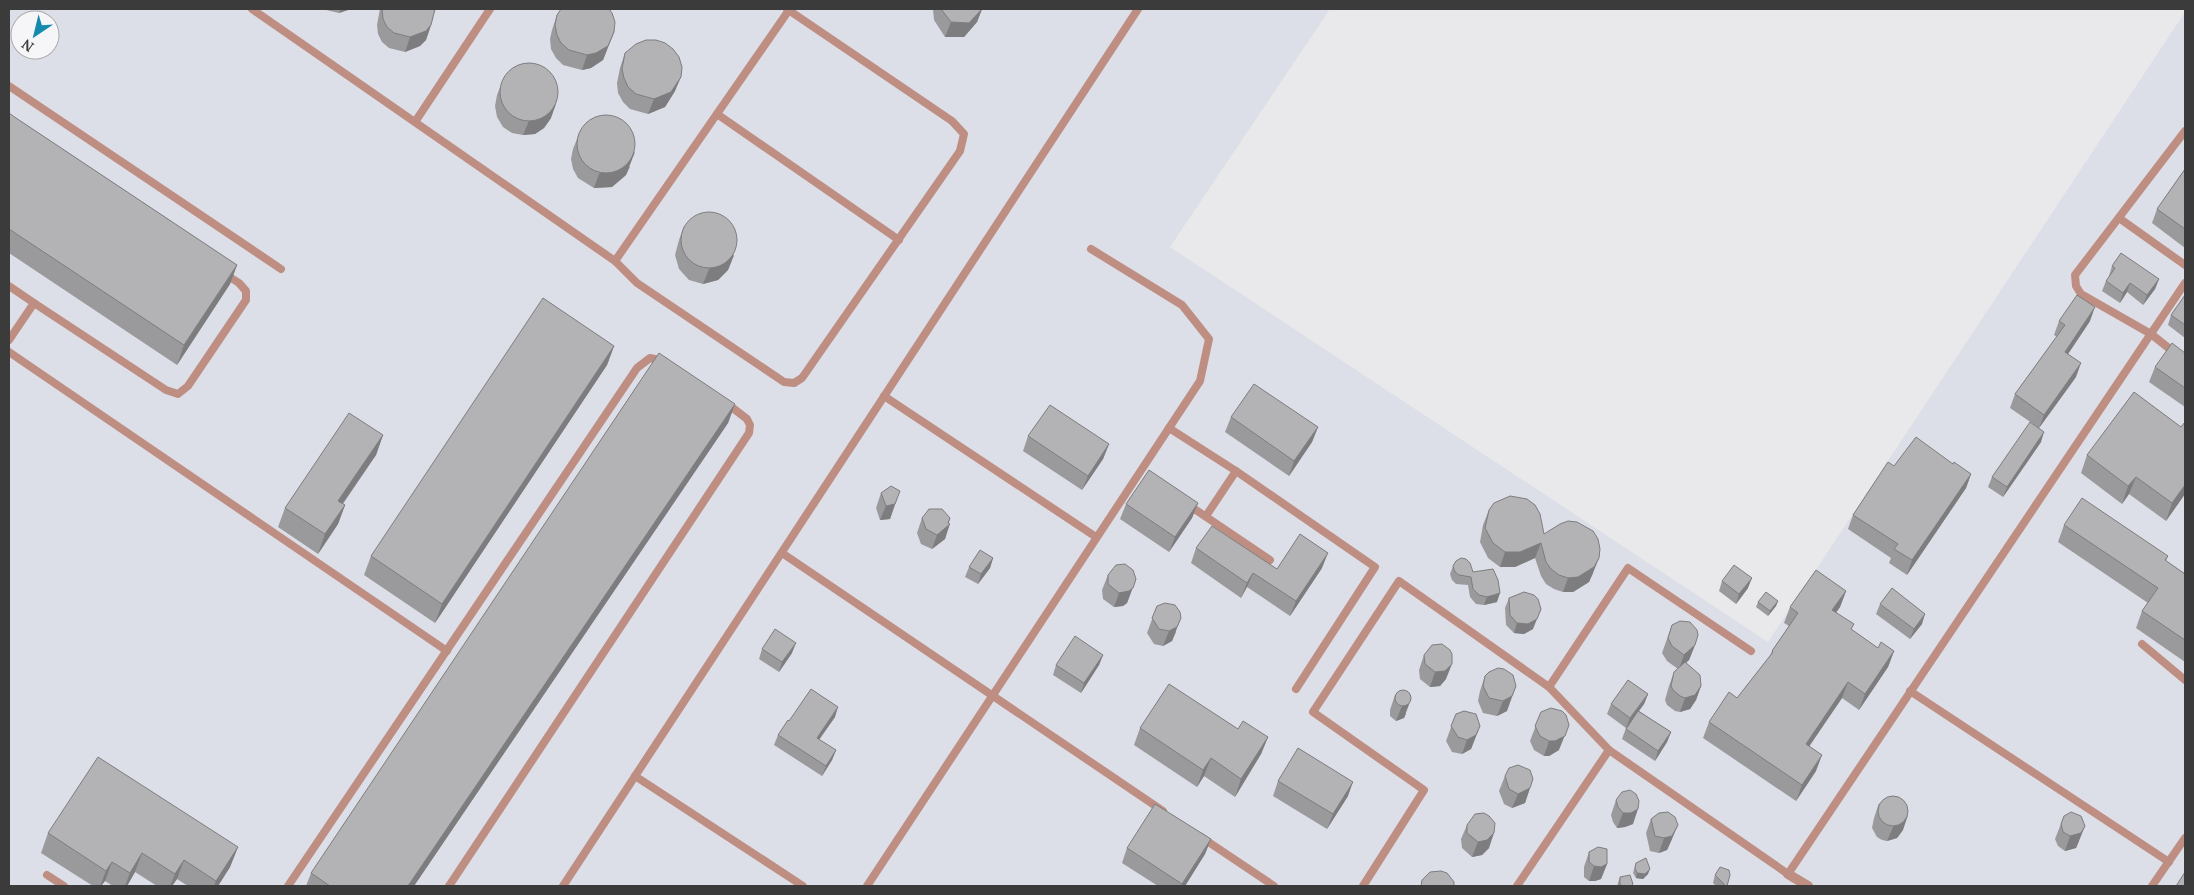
<svg xmlns="http://www.w3.org/2000/svg" width="2194" height="895" font-family="'PT Serif',serif">
<rect width="100%" height="100%" fill="#e9e9eb"/>
<path fill="#dddfe8" fill-rule="evenodd" d="M9 9H1330L1170 247 1768 642 2185 12V886H9ZM20 20H50V50H20Z"/>
<g fill="none" stroke-linecap="round" stroke-linejoin="round">
<g stroke="#bf8e83" stroke-width="8">
<polyline points="252,9 615,261 637,283 784,382 794,383 802,378 960,151 964,134 952,121 787,9"/>
<polyline points="9,86 281,269"/>
<polyline points="717,114 899,240"/>
<polyline points="415,122 490,9"/>
<polyline points="2185,131 2075,275 2076,286 2081,294 2151,334 2185,361"/>
<polyline points="2119,218 2185,265"/>
<polyline points="615,261 789,10"/>
<polyline points="9,286 34,303 9,340"/>
<polyline points="34,303 166,390 178,394 188,386 246,300 246,291 239,283 225,274"/>
<polyline points="9,352 447,651"/>
<polyline points="884,396 1096,537"/>
<polyline points="1169,428 1236,471 1375,567 1296,689"/>
<polyline points="1187,504 1270,560"/>
<polyline points="1206,516 1236,471"/>
<polyline points="782,553 1163,811"/>
<polyline points="2142,644 2185,680"/>
<polyline points="1549,687 1628,568 1751,651"/>
<polyline points="1910,691 2169,862"/>
<polyline points="635,776 803,886"/>
<polyline points="1201,837 1274,886"/>
<polyline points="47,875 64,886"/>
<polyline points="288,886 637,368 650,358 664,361"/>
<polyline points="449,886 749,433 750,425 747,419 725,402"/>
<polyline points="563,886 1138,9"/>
<polyline points="867,886 1200,381 1209,339 1182,305 1091,249"/>
<polyline points="1363,886 1424,790 1313,712 1399,581 1549,687 1609,750"/>
<polyline points="1517,886 1609,750 1788,874 2185,283"/>
<polyline points="2152,886 2185,838"/>
</g>
<polyline stroke="#bf8e83" stroke-width="10" points="1788,874 1808,886"/>
</g>
<g fill="#9a9a9d">
<polygon points="322,9 351,9 339,13"/>
<polygon points="380,9 435,9 431,25 426,40 420,46 405,52 389,48 382,42 378,34 377,25"/>
<polygon points="933,9 982,9 977,22 964,37 945,37 934,20"/>
<polygon points="557,15 614,32 603,60 591,68 582,70 563,65 556,58 551,49 550,39 552,30"/>
<polygon points="625,53 675,91 665,107 648,114 630,109 623,102 618,93 617,83 620,68"/>
<polygon points="503,80 551,118 544,128 535,134 523,135 512,133 503,127 497,117 495,106 497,95"/>
<polygon points="9,113 13,116 237,265 230,284 177,365 9,253"/>
<polygon points="579,134 630,167 626,175 612,187 594,188 578,178 573,169 571,159 573,149"/>
<polygon points="2185,169 2185,248 2152,223 2157,209"/>
<polygon points="684,226 734,255 728,270 718,280 703,284 689,280 679,269 675,255 679,240"/>
<polygon points="2112,266 2159,279 2155,289 2143,305 2127,292 2120,303 2102,291 2106,281 2110,276 2109,276"/>
<polygon points="2185,295 2185,338 2168,325 2171,315"/>
<polygon points="2059,321 2090,321 2068,354 2076,377 2039,428 2041,442 2003,497 1988,487 1992,477 2036,426 2010,408 2015,394 2057,337 2054,335"/>
<polygon points="614,346 607,365 435,623 364,575 371,556"/>
<polygon points="2185,353 2185,407 2149,382 2155,367"/>
<polygon points="735,404 728,423 414,886 306,886 311,873"/>
<polygon points="1231,417 1318,427 1312,442 1289,476 1225,432"/>
<polygon points="2185,422 2185,494 2166,521 2129,494 2122,504 2081,473 2087,455 2181,427"/>
<polygon points="383,435 376,455 343,504 345,505 338,524 318,554 278,527 285,508"/>
<polygon points="1028,436 1109,444 1103,459 1082,490 1023,451"/>
<polygon points="1953,464 1971,474 1966,488 1907,575 1889,563 1891,558 1848,529 1853,515 1894,466"/>
<polygon points="900,491 890,519 880,520 876,508 881,493"/>
<polygon points="1198,503 1192,518 1169,552 1120,519 1126,504"/>
<polygon points="1489,510 1544,534 1593,573 1589,582 1573,592 1563,592 1554,589 1546,584 1541,576 1535,558 1515,567 1500,567 1488,558 1480,542 1483,525"/>
<polygon points="922,518 950,518 945,539 932,549 921,544 917,533"/>
<polygon points="2064,525 2168,556 2166,561 2185,574 2185,662 2136,628 2142,611 2148,603 2058,542"/>
<polygon points="1196,548 1277,569 1322,568 1290,616 1247,587 1241,598 1191,563"/>
<polygon points="993,558 990,568 978,584 965,577 969,567"/>
<polygon points="1453,566 1473,572 1497,602 1484,605 1476,604 1470,597 1468,585 1456,584 1452,580 1450,574"/>
<polygon points="1108,575 1136,579 1127,603 1123,606 1114,607 1103,599 1102,590"/>
<polygon points="1722,581 1748,588 1736,604 1719,591"/>
<polygon points="1846,591 1840,607 1836,612 1852,630 1878,648 1894,651 1888,667 1859,710 1842,698 1809,746 1816,771 1796,801 1703,738 1709,722 1737,698 1770,656 1772,651 1789,626 1784,623 1790,607"/>
<polygon points="1509,598 1533,629 1524,634 1514,633 1506,625 1505,608"/>
<polygon points="1778,601 1776,606 1768,616 1756,607 1758,602"/>
<polygon points="1880,604 1922,624 1910,639 1876,614"/>
<polygon points="1157,606 1176,632 1172,641 1163,646 1154,644 1147,633"/>
<polygon points="1672,625 1695,645 1689,660 1686,663 1701,686 1696,700 1690,709 1680,712 1675,711 1667,705 1665,700 1669,686 1674,672 1678,669 1667,661 1662,653"/>
<polygon points="762,649 792,653 779,672 759,659"/>
<polygon points="1103,655 1099,665 1081,693 1053,675 1056,665"/>
<polygon points="1424,655 1446,679 1440,686 1430,687 1420,679 1419,670"/>
<polygon points="1489,672 1507,711 1497,716 1483,713 1478,701 1480,691 1485,676"/>
<polygon points="1648,694 1644,704 1639,711 1671,732 1667,742 1655,761 1622,739 1626,728 1607,714 1611,704"/>
<polygon points="1395,695 1406,714 1404,718 1396,721 1390,716 1390,710"/>
<polygon points="1541,712 1559,750 1549,756 1544,756 1534,750 1530,741"/>
<polygon points="1456,714 1480,726 1471,749 1462,754 1452,752 1446,741"/>
<polygon points="835,717 819,740 836,750 832,760 822,776 774,745 778,735 789,721"/>
<polygon points="1140,728 1238,729 1268,737 1261,754 1235,797 1204,776 1197,787 1134,745"/>
<polygon points="1505,776 1530,788 1525,803 1512,808 1504,804 1499,791"/>
<polygon points="1278,781 1348,796 1327,829 1273,796"/>
<polygon points="1616,800 1633,824 1625,827 1617,828 1613,822 1611,815"/>
<polygon points="1879,803 1903,830 1897,838 1887,841 1882,840 1877,837 1872,828 1874,818"/>
<polygon points="2064,816 2079,841 2076,848 2065,851 2058,846 2055,839"/>
<polygon points="1651,819 1672,839 1667,850 1659,853 1650,851 1646,833"/>
<polygon points="1467,825 1489,848 1482,855 1472,857 1462,848 1461,839"/>
<polygon points="48,833 238,847 230,867 218,886 188,886 177,879 172,886 157,886 135,872 127,886 113,886 105,881 101,886 93,886 41,853"/>
<polygon points="1211,839 1205,854 1185,886 1158,886 1122,863 1127,848"/>
<polygon points="1589,852 1607,864 1601,879 1595,881 1589,881 1584,877 1584,867"/>
<polygon points="1636,863 1648,874 1643,879 1636,878 1633,873"/>
<polygon points="1715,875 1727,886 1728,886 1716,886 1713,883"/>
<polygon points="1620,877 1633,884 1632,886 1617,886"/>
</g>
<g fill="#7d7d7f">
<polygon points="341,9 351,9 339,13"/>
<polygon points="982,9 977,22 964,37 945,37 951,22"/>
<polygon points="431,25 426,40 420,46 405,52 410,37"/>
<polygon points="614,32 603,60 591,68 582,70 587,55"/>
<polygon points="681,77 675,91 665,107 648,114 654,99"/>
<polygon points="556,104 551,118 544,128 535,134 523,135 529,121"/>
<polygon points="635,152 626,175 612,187 594,188 599,174"/>
<polygon points="734,255 728,270 718,280 703,284 709,269"/>
<polygon points="237,265 230,284 177,365 184,345"/>
<polygon points="2159,279 2155,289 2143,305 2147,295"/>
<polygon points="2130,283 2127,292 2120,303 2123,293"/>
<polygon points="2095,307 2090,321 2060,366 2065,352"/>
<polygon points="614,346 607,365 435,623 442,604"/>
<polygon points="2081,363 2076,377 2039,428 2044,415"/>
<polygon points="735,404 728,423 414,886 408,886"/>
<polygon points="1318,427 1312,442 1289,476 1294,461"/>
<polygon points="2044,432 2041,442 2003,497 2007,487"/>
<polygon points="383,435 376,455 331,520 338,501"/>
<polygon points="1109,444 1103,459 1082,490 1088,476"/>
<polygon points="1971,474 1966,488 1907,575 1912,560"/>
<polygon points="2136,477 2129,494 2122,504 2128,486"/>
<polygon points="2185,485 2185,494 2166,521 2172,503"/>
<polygon points="1198,503 1192,518 1169,552 1175,537"/>
<polygon points="895,504 890,519 880,520 886,506"/>
<polygon points="345,505 338,524 318,554 325,534"/>
<polygon points="950,518 947,527 950,524 945,539 932,549 937,535"/>
<polygon points="1541,543 1535,558 1515,567 1500,567 1505,552"/>
<polygon points="1328,553 1322,568 1290,616 1296,601"/>
<polygon points="993,558 990,568 978,584 981,574"/>
<polygon points="1599,558 1593,573 1589,582 1573,592 1563,592 1568,578"/>
<polygon points="1253,573 1247,587 1241,598 1247,583"/>
<polygon points="1752,578 1748,588 1736,604 1739,594"/>
<polygon points="1136,579 1127,603 1123,606 1114,607 1119,593"/>
<polygon points="1846,591 1840,607 1827,626 1832,610"/>
<polygon points="1500,593 1497,602 1484,605 1487,597"/>
<polygon points="1778,601 1776,606 1768,616 1770,611"/>
<polygon points="1541,609 1533,629 1524,634 1514,633 1517,623"/>
<polygon points="1925,614 1922,624 1910,639 1914,629"/>
<polygon points="1181,618 1172,641 1163,646 1169,631"/>
<polygon points="796,643 792,653 779,672 782,662"/>
<polygon points="1695,645 1689,660 1679,669 1684,655"/>
<polygon points="1894,651 1888,667 1859,710 1865,694"/>
<polygon points="1103,655 1099,665 1081,693 1084,683"/>
<polygon points="1452,664 1446,679 1440,686 1430,687 1435,672"/>
<polygon points="1848,682 1842,698 1800,760 1806,744"/>
<polygon points="1516,686 1507,711 1497,716 1503,701"/>
<polygon points="1701,686 1696,700 1690,709 1680,712 1685,698"/>
<polygon points="1648,694 1644,704 1626,728 1630,718"/>
<polygon points="1411,699 1404,718 1396,721 1402,706"/>
<polygon points="838,707 835,717 813,748 817,738"/>
<polygon points="1569,725 1559,750 1549,756 1544,756 1549,741"/>
<polygon points="1480,726 1471,749 1462,754 1467,740"/>
<polygon points="1671,732 1667,742 1655,761 1658,751"/>
<polygon points="1268,737 1261,754 1235,797 1241,779"/>
<polygon points="836,750 832,760 822,776 826,766"/>
<polygon points="1822,755 1816,771 1796,801 1802,785"/>
<polygon points="1211,758 1204,776 1197,787 1203,770"/>
<polygon points="1353,782 1348,796 1327,829 1333,814"/>
<polygon points="1530,788 1525,803 1512,808 1518,794"/>
<polygon points="1638,809 1633,824 1625,827 1617,828 1623,813"/>
<polygon points="1908,815 1903,830 1897,838 1887,841 1893,827"/>
<polygon points="1678,825 1672,839 1667,850 1659,853 1664,838"/>
<polygon points="2085,826 2079,841 2076,848 2065,851 2070,836"/>
<polygon points="1494,833 1489,848 1482,855 1472,857 1478,842"/>
<polygon points="1211,839 1205,854 1185,886 1181,886"/>
<polygon points="238,847 230,867 218,886 214,886 216,881"/>
<polygon points="142,853 135,872 127,886 125,886 130,873"/>
<polygon points="184,860 177,879 172,886 170,886 175,874"/>
<polygon points="112,862 105,881 101,886 100,886 106,871"/>
<polygon points="1607,864 1601,879 1595,881 1589,881 1594,866"/>
<polygon points="1650,869 1648,874 1643,879 1636,878 1637,873"/>
</g>
<g fill="#b3b3b6" stroke="#7d7d7f">
<polygon points="382,9 435,9 431,25 426,31 410,37 394,33 387,27 383,19"/>
<polygon points="561,9 609,9 612,13 615,22 614,32 608,46 596,53 587,55 569,50 561,43 557,35 555,25 557,15"/>
<polygon points="941,9 982,9 969,23 951,22"/>
<polygon points="646,40 656,40 665,43 673,49 679,57 682,67 681,77 671,92 654,99 636,94 628,87 624,78 622,69 625,53 636,44"/>
<circle cx="529" cy="92" r="29"/>
<polygon points="9,113 13,116 237,265 184,345 9,229"/>
<circle cx="606" cy="144" r="29"/>
<polygon points="2185,169 2185,229 2157,209"/>
<circle cx="709" cy="240" r="28"/>
<polygon points="2121,253 2159,279 2147,295 2130,283 2123,293 2106,281 2115,268 2112,266"/>
<polygon points="2077,295 2095,307 2065,352 2081,363 2044,415 2015,394 2065,325 2059,321"/>
<polygon points="2185,295 2185,325 2171,315"/>
<polygon points="543,298 614,346 442,604 371,556"/>
<polygon points="2172,343 2185,353 2185,388 2155,367"/>
<polygon points="659,353 735,404 408,886 330,886 311,873"/>
<polygon points="1254,384 1318,427 1294,461 1231,417"/>
<polygon points="2134,392 2181,427 2185,422 2185,485 2172,503 2136,477 2128,486 2087,455"/>
<polygon points="1050,405 1109,444 1088,476 1028,436"/>
<polygon points="349,413 383,435 338,501 345,505 325,534 285,508"/>
<polygon points="2030,422 2044,432 2007,487 1992,477"/>
<polygon points="1916,437 1953,464 1954,462 1971,474 1912,560 1894,549 1898,544 1853,515 1888,462 1894,466"/>
<polygon points="1149,470 1198,503 1175,537 1126,504"/>
<polygon points="891,486 900,491 895,504 886,506 881,493"/>
<polygon points="1510,496 1527,499 1535,505 1540,514 1544,534 1560,524 1568,521 1577,522 1593,531 1598,539 1600,549 1599,558 1594,567 1578,577 1568,578 1559,575 1551,569 1546,562 1541,543 1520,552 1505,552 1493,543 1485,528 1489,510 1494,503"/>
<polygon points="2082,498 2168,556 2165,560 2185,574 2185,640 2142,611 2158,588 2064,525"/>
<polygon points="929,509 942,509 950,518 948,523 950,524 937,535 926,529 922,518"/>
<polygon points="1212,526 1277,569 1300,534 1328,553 1296,601 1253,573 1247,583 1196,548"/>
<polygon points="980,550 993,558 981,574 969,567"/>
<polygon points="1461,558 1466,559 1470,563 1473,572 1493,569 1498,580 1500,593 1487,597 1479,595 1473,589 1471,577 1459,575 1455,572 1453,566 1456,561"/>
<polygon points="1125,564 1133,570 1136,579 1133,588 1129,591 1119,593 1108,584 1108,575 1116,565"/>
<polygon points="1734,565 1752,578 1739,594 1722,581"/>
<polygon points="1816,570 1846,591 1832,610 1854,624 1851,629 1878,648 1881,642 1894,651 1865,694 1848,682 1806,744 1822,755 1802,785 1709,722 1729,692 1737,698 1773,652 1772,651 1798,613 1790,607"/>
<polygon points="1892,588 1925,614 1914,629 1880,604"/>
<polygon points="1524,592 1534,595 1538,599 1541,609 1537,619 1528,624 1517,623 1510,615 1509,598"/>
<polygon points="1766,592 1778,601 1770,611 1758,602"/>
<polygon points="1165,603 1175,605 1180,612 1181,618 1177,627 1169,631 1159,629 1152,618 1157,606"/>
<polygon points="1680,621 1690,622 1697,630 1698,635 1695,645 1684,655 1672,646 1668,638 1672,625"/>
<polygon points="775,629 796,643 782,662 762,649"/>
<polygon points="1075,636 1103,655 1084,683 1056,665"/>
<polygon points="1442,644 1450,650 1452,654 1452,664 1445,671 1435,672 1425,664 1424,655 1432,645"/>
<polygon points="1685,662 1700,675 1701,686 1695,695 1685,698 1680,696 1673,690 1671,686 1674,672"/>
<polygon points="1498,668 1504,669 1513,675 1516,686 1512,696 1503,701 1489,698 1483,686 1485,676 1489,672"/>
<polygon points="1628,680 1648,694 1630,718 1611,704"/>
<polygon points="1169,684 1238,729 1243,721 1268,737 1241,779 1211,758 1203,770 1140,728"/>
<polygon points="811,689 838,707 817,738 836,750 826,766 778,735 788,720 789,721"/>
<circle cx="1403" cy="698" r="8"/>
<polygon points="1551,708 1562,711 1566,715 1569,725 1565,736 1555,741 1549,741 1540,736 1535,726 1541,712"/>
<polygon points="1464,711 1476,714 1480,726 1476,735 1467,740 1458,737 1451,726 1456,714"/>
<polygon points="1638,711 1671,732 1658,751 1626,729"/>
<polygon points="1298,748 1353,782 1333,814 1278,781"/>
<polygon points="98,757 238,847 216,881 184,860 175,874 142,853 130,873 112,862 106,871 48,833"/>
<polygon points="1518,765 1530,770 1533,779 1530,788 1518,794 1509,789 1505,776 1509,768"/>
<polygon points="1630,790 1636,794 1639,801 1638,809 1631,813 1623,813 1618,807 1616,800 1622,792"/>
<circle cx="1893" cy="811" r="15"/>
<polygon points="1155,804 1211,839 1182,884 1127,848"/>
<polygon points="1668,812 1675,817 1678,825 1672,836 1664,838 1655,836 1651,819 1659,813"/>
<polygon points="2071,812 2081,816 2085,826 2081,833 2070,836 2063,832 2061,824 2064,816"/>
<polygon points="1484,813 1489,816 1495,823 1494,833 1487,840 1478,842 1467,833 1467,825 1475,814"/>
<polygon points="1598,847 1607,849 1607,864 1601,867 1594,866 1589,862 1589,852"/>
<polygon points="1646,858 1650,869 1645,874 1637,873 1635,868 1636,863"/>
<polygon points="1720,867 1729,870 1730,875 1727,886 1728,886 1724,886 1724,884 1715,875"/>
<polygon points="1441,871 1447,873 1454,882 1454,886 1421,886 1422,880 1430,872"/>
<polygon points="2185,872 2185,886 2176,886"/>
<polygon points="1630,875 1633,884 1631,886 1622,886 1620,884 1620,877"/>
</g>
<rect width="2194" height="895" fill="none" stroke="#3b3b3c" stroke-width="20"/>
<g transform="translate(35 35) rotate(215)"><circle r="24" fill="#f6f6f9" stroke="#ababad"/>
<path d="M0-4L9 19L0 12L-9 19Z" fill="#138aae"/>
<text y="-8" font-size="14" font-weight="bold" text-anchor="middle" fill="#3b3b3c">N</text>
</g>
</svg>
